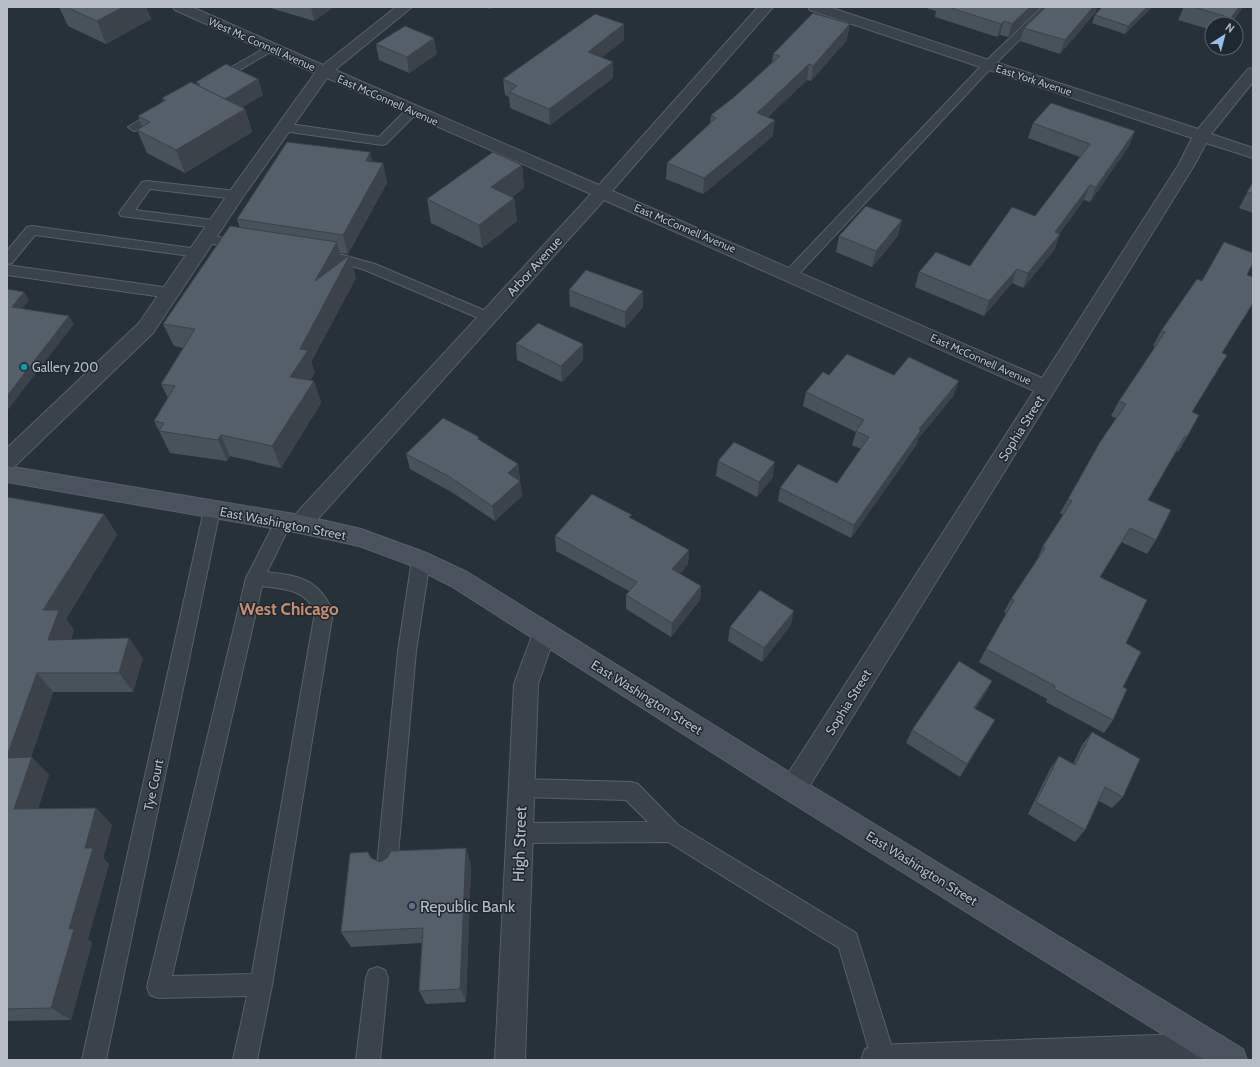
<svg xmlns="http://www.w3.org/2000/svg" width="1260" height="1067" font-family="Cabin,sans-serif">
<rect width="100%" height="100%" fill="#27313a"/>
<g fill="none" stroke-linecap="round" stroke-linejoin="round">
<defs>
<g id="service">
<polygon points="1042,7 1053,7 992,67 796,277 786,277 784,274 786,271 984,63"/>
<polygon points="270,45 276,48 274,50 219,82 215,83 209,80"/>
<polygon points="161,107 165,108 167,111 165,114 138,130 134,131 128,127"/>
<polygon points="412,107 416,108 418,111 416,114 386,144 382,145 283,131 277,127 283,123 379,137 408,108"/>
<polygon points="147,181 236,191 241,192 243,195 241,198 236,199 150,189 135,210 221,221 223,224 221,227 216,228 121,216 119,213 121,210 142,182"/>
<polygon points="32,226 198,249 203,250 205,253 203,256 198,257 35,235 12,263 7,264 7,251 27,227"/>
<polygon points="206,235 242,241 247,242 249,245 247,248 242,249 201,242 199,239 201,236"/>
<polygon points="318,252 343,255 375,264 493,314 495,317 493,320 488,322 483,320 365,270 342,263 313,259 311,256 313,253"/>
<polygon points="7,265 170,288 175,290 177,293 175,296 170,298 7,275"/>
<polygon points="212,503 218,505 220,510 106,1060 82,1060 204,510 206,505"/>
<path d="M284 514 290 516 292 521 267 572C300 576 319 579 333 612L272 985 257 1060H233L247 996 158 998 150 995 147 987 246 578 278 516ZM262 586C283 589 306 589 315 612L252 974 172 976Z"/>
<polygon points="421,553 427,555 430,560 416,651 397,866 394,873 387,876 380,873 377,866 398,651 412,560 415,555"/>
<polygon points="522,779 631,782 638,784 678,825 856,933 896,1060 872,1060 839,948 668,842 520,843 513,840 510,833 513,826 520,823 648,822 626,800 522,797 515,795 512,788 515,781"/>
<polygon points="377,967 385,970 388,978 380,1060 356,1060 366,978 369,970"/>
</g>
<g id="minor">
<polygon points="173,7 192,7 323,65 396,7 412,7 335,70 599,185 758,7 773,7 612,191 1042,378 1179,164 1192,138 810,10 808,7 829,7 1198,129 1248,69 1253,68 1253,82 1211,134 1253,148 1253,158 1206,143 1195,164 802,798 793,801 784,798 780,789 784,780 1034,391 604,200 308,530 300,533 292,530 289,524 292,518 591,194 327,78 243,197 153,333 14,467 7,469 7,448 139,323 230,191 315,73 175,10"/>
<polygon points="544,622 552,625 556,632 538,684 525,1060 495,1060 514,684 536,625"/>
<polygon points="1213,1033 1224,1037 1228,1048 1224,1059 1220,1060 861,1060 865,1049 876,1045"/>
</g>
<polygon id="secondary" points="7,466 300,515 361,529 424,552 467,572 802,780 1243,1049 1247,1060 1204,1060 784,798 451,586 408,564 359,546 300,533 7,482"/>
</defs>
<use href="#service" stroke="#586069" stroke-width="2"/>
<use href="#minor" stroke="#586069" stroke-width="2"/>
<use href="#secondary" stroke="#586069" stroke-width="2"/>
<use href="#service" fill="#3a424b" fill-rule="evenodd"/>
<use href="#minor" fill="#3a424b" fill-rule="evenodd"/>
<use href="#secondary" fill="#49525d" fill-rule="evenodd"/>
</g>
<g fill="#48525b">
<polygon points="59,7 146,7 151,19 106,44 68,26"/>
<polygon points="267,7 334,7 314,21"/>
<polygon points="485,7 493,7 490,9"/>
<polygon points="923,7 1040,7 1008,37 1000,35 997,37 935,17 936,11"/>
<polygon points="1046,7 1097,7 1096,12 1060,54 1020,41 1024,28"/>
<polygon points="1184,7 1243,7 1231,24 1212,24 1212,30 1178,20"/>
<polygon points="1151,8 1125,34 1092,23 1095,15"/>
<polygon points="624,24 624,40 602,57 613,62 613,78 550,125 510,108 509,97 505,95 503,79"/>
<polygon points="847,40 811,81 807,80 768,117 773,136 703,194 666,179 667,163 710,124 711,115 733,98 772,62 773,54"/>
<polygon points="376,44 437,54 409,73 379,60"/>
<polygon points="258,79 263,95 242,107 245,109 252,132 185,173 147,153 137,130 142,127 138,116 164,102 162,98 197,85 196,82"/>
<polygon points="1033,123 1135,131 1129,146 1090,202 1084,200 1059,234 1055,249 1023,288 1012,283 984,316 915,287 919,272 970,266 1035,216 1080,157 1028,138"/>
<polygon points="370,152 372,162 383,163 387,183 348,254 339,253 342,262 350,255 356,278 311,362 315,373 309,381 314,381 321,403 281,468 230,456 227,461 170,453 154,421 168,398 161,384 183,348 174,346 163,324 240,228 237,219"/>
<polygon points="522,165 524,188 512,197 514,198 517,221 482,248 431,223 427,199"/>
<polygon points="1253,182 1253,213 1239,208"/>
<polygon points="839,236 898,236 872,267 836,252"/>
<polygon points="1247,275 1222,353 1192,412 1187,437 1178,452 1176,451 1148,500 1156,540 1147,554 1121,542 1100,577 1126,643 1123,687 1113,720 1104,733 1046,702 1047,699 979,662 986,649 1006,614 1004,612 1011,599 1036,561 1043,546 1063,515 1060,513 1068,499 1116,418 1111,416 1119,401 1155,347 1153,346 1161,331 1202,281"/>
<polygon points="569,290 643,291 643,307 625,328 570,306"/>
<polygon points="516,344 583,360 562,382 517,360"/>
<polygon points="829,375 894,375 954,395 918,439 917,444 851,538 778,501 780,488 837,483 861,449 852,445 856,432 803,406 806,392"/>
<polygon points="479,437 479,440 518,464 520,480 519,480 520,481 522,496 495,521 453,493 410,469 406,454"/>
<polygon points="718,461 773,477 757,497 716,476"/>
<polygon points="7,497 104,514 117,535 66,619 74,630 71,639 143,658 133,692 53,692 31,757 49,775 38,808 112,825 103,858 109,864 88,939 92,943 71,1020 7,1021"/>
<polygon points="632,519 689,550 688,564 680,574 701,586 700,600 671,637 626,609 626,595 629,591 556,551 555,536"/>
<polygon points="791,625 762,662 728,641 730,627"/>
<polygon points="992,681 985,694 975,709 995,720 960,777 906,743 912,730"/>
<polygon points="1092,732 1123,797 1112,808 1099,801 1085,830 1075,842 1028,814 1050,769 1059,756 1073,764 1082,745"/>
<polygon points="371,859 380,862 471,864 466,1002 426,1004 419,991 422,943 351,947 341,932"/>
</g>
<g fill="#3b424a">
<polygon points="123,7 146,7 151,19 106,44 97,21"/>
<polygon points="311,7 334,7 314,21"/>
<polygon points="1030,7 1040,7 1008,37 1012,24"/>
<polygon points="1093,7 1097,7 1096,12 1060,54 1065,40"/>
<polygon points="1147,7 1151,7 1125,34 1128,26"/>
<polygon points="1239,7 1243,7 1231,24 1229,24 1231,18"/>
<polygon points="1004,21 1000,35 997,37 1001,24"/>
<polygon points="624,24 624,40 588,68 588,52"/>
<polygon points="850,24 847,40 811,81 813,66"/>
<polygon points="434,38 437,54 409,73 407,57"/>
<polygon points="613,62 613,78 550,125 549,109"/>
<polygon points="809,64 807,80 755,129 757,113"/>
<polygon points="258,79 263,95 227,117 221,101"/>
<polygon points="245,109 252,132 185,173 176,150"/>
<polygon points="775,120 773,136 703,194 704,178"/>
<polygon points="1135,131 1129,146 1090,202 1096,187"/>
<polygon points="370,152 375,172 366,161"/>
<polygon points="383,163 387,183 348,254 343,235"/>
<polygon points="522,165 524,188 494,211 491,187"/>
<polygon points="1090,185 1084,200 1049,247 1055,232"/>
<polygon points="514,198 517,221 482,248 479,225"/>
<polygon points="902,220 898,236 872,267 876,251"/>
<polygon points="1060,234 1055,249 1023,288 1028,273"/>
<polygon points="337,242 343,265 315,281"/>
<polygon points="350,255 356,278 311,362 315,373 298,399 290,377 300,349"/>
<polygon points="1017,269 1012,283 984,316 989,301"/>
<polygon points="643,291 643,307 625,328 625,312"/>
<polygon points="24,292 29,300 17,315 12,307"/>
<polygon points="1253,303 1253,304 1213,368 1222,353"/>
<polygon points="69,316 74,324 7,411 7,396"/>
<polygon points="583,344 583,360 562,382 561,366"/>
<polygon points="314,381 321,403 281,468 272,446"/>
<polygon points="959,381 954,395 918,439 917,444 851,538 854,525 919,429"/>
<polygon points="221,435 230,456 227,461 218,440"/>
<polygon points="775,462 773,477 757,497 759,482"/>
<polygon points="518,464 520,480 510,489 508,473"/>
<polygon points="520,481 522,496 495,521 492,506"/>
<polygon points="104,514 117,535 66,619 74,630 64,659 48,640 43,610"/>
<polygon points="689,550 688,564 672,584 672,569"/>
<polygon points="701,586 700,600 671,637 672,623"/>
<polygon points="794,611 791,625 762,662 764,648"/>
<polygon points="129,638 143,658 133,692 119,673"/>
<polygon points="37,673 53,692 25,775 7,758 7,756"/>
<polygon points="992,681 985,694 967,721 974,708"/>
<polygon points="995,720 987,733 960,777 967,764"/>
<polygon points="32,757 49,775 33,825 14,809"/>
<polygon points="96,808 112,825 103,858 109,864 88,939 92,943 71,1020 51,1008 69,929 85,848"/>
<polygon points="466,848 471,864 466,1002 460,989"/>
</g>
<g fill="#545f6a" stroke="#3b424a">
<polygon points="66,7 123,7 97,21"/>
<polygon points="948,7 1030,7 1012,24 1004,21 1001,24"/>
<polygon points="1046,7 1093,7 1065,40 1024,28"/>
<polygon points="1102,7 1147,7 1128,26 1095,15"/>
<polygon points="1194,7 1239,7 1231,18"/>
<polygon points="813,13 850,24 813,66 809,64 757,113 775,120 704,178 667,163 716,118 711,115 733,98 780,56 773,54"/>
<polygon points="595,14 624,24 588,52 613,62 549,109 509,92 517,86 503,79"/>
<polygon points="405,26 434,38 407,57 376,44"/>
<polygon points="226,64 258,79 225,99 197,85 200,84 196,82"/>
<polygon points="191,82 245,109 176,150 137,130 150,122 138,116 166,100 162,98"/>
<polygon points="1051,103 1135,131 1096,187 1090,185 1055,232 1060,234 1028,273 1017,269 989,301 919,272 936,252 970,266 1012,207 1035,216 1090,144 1033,123"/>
<polygon points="287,142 370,152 366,161 383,163 343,235 237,219"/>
<polygon points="493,152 522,165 491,187 514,198 479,225 427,199"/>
<polygon points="1253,182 1253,194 1247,192"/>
<polygon points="866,206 902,220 876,251 839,236"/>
<polygon points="230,226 337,242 315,281 350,255 300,349 308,350 290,377 314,381 272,446 221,435 218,440 159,431 164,423 154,421 175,386 161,384 195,329 163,324"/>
<polygon points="1224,242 1253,253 1253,263 1247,275 1253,277 1253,303 1222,353 1227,355 1192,412 1199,415 1187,437 1185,436 1148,500 1171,510 1156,540 1130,528 1100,577 1147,600 1126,643 1141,652 1123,687 1127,689 1113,720 1054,689 1055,686 986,649 1014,600 1011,599 1045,548 1043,546 1072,501 1068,499 1100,442 1126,404 1119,401 1165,332 1161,331 1197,279 1202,281"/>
<polygon points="586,270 643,291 625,312 569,290"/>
<polygon points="7,289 24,292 12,307 69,316 7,396"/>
<polygon points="538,323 583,344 561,366 516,344"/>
<polygon points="847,354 894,375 909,357 959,381 919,429 921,430 854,525 780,488 798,464 837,483 869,437 856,431 864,420 806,392 823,372 829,375"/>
<polygon points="443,418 479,437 478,439 518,464 508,473 520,481 492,506 450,477 406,454"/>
<polygon points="734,442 775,462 759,482 718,461"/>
<polygon points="592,494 632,515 629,517 689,550 672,569 701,586 672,623 626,595 637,582 555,536"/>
<polygon points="7,497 104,514 43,610 59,610 48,640 129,638 119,673 37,673 7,756"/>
<polygon points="760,590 794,611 764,648 730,627"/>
<polygon points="959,661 992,681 974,708 995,720 967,764 912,730"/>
<polygon points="1092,732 1140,759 1123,797 1105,787 1085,830 1036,802 1059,756 1075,765"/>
<polygon points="32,757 14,809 96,808 85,848 93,848 69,929 74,929 51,1008 7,1009 7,758"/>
<polygon points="466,848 460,989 419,991 423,928 341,932 350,853 368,852 371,858 380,862 387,858 391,851"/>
</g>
<circle fill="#0f9aa8" stroke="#1f2730" stroke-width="1.5" cx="24" cy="367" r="4"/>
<circle fill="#5c6f8a" stroke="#1f2730" stroke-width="1.5" cx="412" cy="906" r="4"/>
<g text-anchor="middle" stroke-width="3" stroke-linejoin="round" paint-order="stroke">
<g font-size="11" fill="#b6bdc6" stroke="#1f2730">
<text transform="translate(262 44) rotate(24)" y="4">West Mc Connell Avenue</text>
<text transform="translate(1034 80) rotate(18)" y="4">East York Avenue</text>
<text transform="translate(388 100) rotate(24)" y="4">East McConnell Avenue</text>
<text transform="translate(685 228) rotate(23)" y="4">East McConnell Avenue</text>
<text transform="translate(981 359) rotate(24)" y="4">East McConnell Avenue</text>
</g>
<g font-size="13" fill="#b6bdc6" stroke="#1f2730">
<text transform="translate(534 266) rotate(-48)" y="5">Arbor Avenue</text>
<text transform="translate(1021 428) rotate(-58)" y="5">Sophia Street</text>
<text transform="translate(283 523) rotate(11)" y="5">East Washington Street</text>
<text transform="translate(647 697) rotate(32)" y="5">East Washington Street</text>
<text transform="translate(848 702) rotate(-58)" y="5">Sophia Street</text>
<text transform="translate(153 785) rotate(-78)" y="5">Tye Court</text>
<text transform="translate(922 868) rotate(32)" y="5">East Washington Street</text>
</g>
<g font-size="13" fill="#b6bdc6" stroke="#1f2730" text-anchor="start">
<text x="32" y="372">Gallery 200</text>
</g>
<g font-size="16" fill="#b6bdc6" stroke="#1f2730">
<text transform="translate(519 844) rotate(-88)" y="6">High Street</text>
</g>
<g font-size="16" fill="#b6bdc6" stroke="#1f2730" text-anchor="start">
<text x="420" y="912">Republic Bank</text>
</g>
<g font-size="17" font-weight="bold" fill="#c78e70" stroke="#1f2730">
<text x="289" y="615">West Chicago</text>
</g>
</g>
<rect width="1260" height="1067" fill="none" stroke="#b6bdc6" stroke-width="16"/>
<g transform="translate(1224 36) rotate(36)"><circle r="19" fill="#1f2730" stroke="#5b636c"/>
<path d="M0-3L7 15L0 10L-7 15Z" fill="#96beeb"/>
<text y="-6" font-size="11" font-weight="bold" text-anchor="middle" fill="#b6bdc6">N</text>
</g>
</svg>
